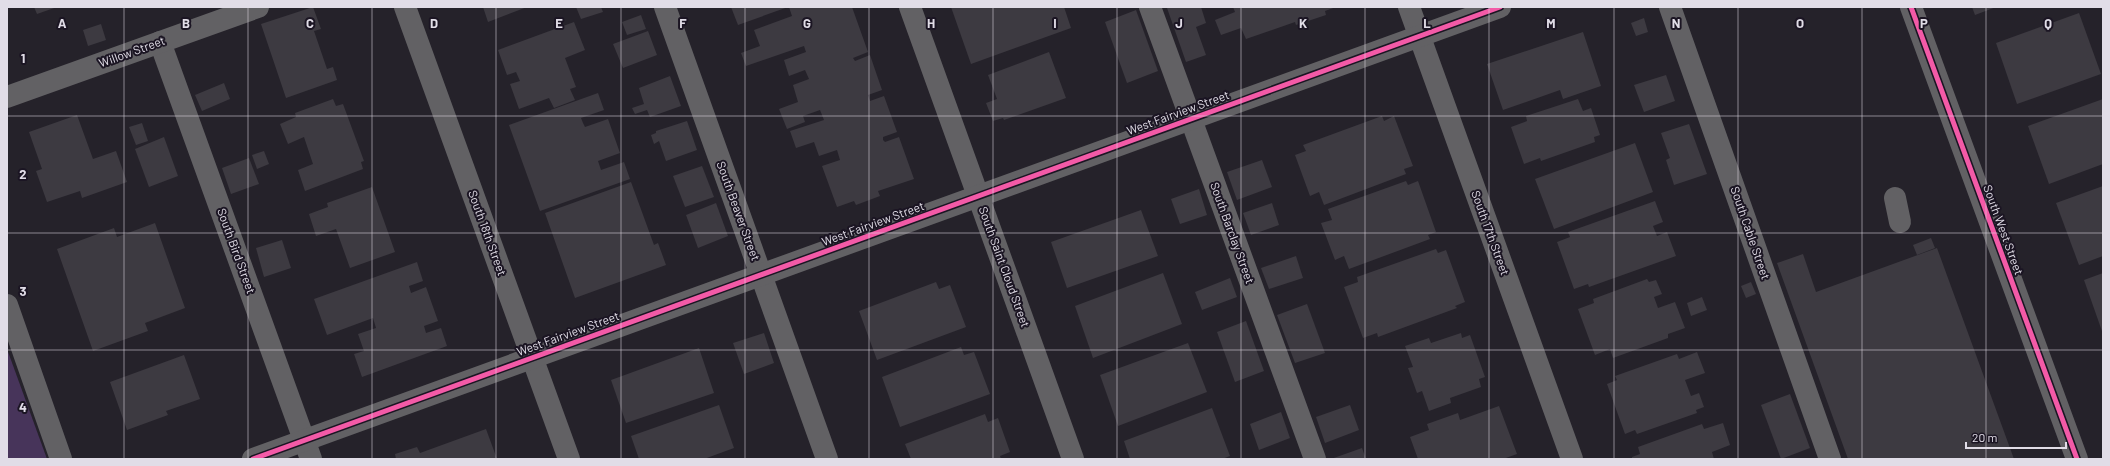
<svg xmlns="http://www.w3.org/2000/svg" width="2110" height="466" font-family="Barlow,sans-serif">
<rect width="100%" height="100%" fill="#25222a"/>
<polygon fill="#47345a" points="7,349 47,459 7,459"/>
<g fill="#3d3a41">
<polygon points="34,7 57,7 37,14"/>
<polygon points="313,7 321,29 314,31 327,69 333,67 337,80 286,98 261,24"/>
<polygon points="483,7 527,7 488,22"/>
<polygon points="576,7 601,7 603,12 581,19"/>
<polygon points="731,7 788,7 738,25"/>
<polygon points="789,7 852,7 868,52 853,58 855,61 870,55 882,90 868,95 870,101 884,96 897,132 883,137 883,140 885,142 899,137 914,179 878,191 880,196 856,205 854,201 837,207 822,166 840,160 837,150 819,156 814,142 796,148 790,131 824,120 820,110 803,116 805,122 787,129 779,109 798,102 793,85 809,79 805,70 789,76 784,60 806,52 804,46 746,66 741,53 760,46 754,30 792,16"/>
<polygon points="951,7 1064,7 1071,28 971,64"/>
<polygon points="1171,7 1201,7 1206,23 1196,27 1206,55 1186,62 1167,8"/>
<polygon points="1233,7 1336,7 1325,11 1326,15 1296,25 1295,22 1246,39 1241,28 1221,35 1215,20 1235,12"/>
<polygon points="1972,7 1996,7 1975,15"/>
<polygon points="1136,10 1158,71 1127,83 1105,22"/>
<polygon points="2079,13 2101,74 2017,104 1996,43"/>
<polygon points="641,15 646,29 627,35 622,22"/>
<polygon points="1644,18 1648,32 1636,36 1631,23"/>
<polygon points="574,22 585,50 565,58 576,87 570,89 575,100 554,108 549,98 519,109 510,84 520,81 516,72 507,75 498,50"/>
<polygon points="101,24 106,40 88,46 83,30"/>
<polygon points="648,31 657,55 623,68 613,44"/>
<polygon points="1583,32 1601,86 1563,99 1560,90 1503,110 1487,64"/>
<polygon points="1049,52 1066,98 1004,120 1003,118 993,121 986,103 997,99 988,75"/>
<polygon points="1666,75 1675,101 1644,112 1634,85"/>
<polygon points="670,76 681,106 650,117 647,110 635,114 632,108 644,104 639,88"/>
<polygon points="224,83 230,99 202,111 195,95"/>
<polygon points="598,93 604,110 581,118 583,123 585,127 608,119 620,153 598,161 601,170 624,162 630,179 540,211 509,125"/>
<polygon points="333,99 336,106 343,104 364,161 361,162 363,169 305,191 298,170 313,164 304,137 288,144 280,124 296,117 295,113"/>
<polygon points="1578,99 1583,111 1591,108 1600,135 1594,137 1595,142 1541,161 1540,158 1524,164 1511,127 1527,121 1526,116"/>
<polygon points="2103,99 2103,164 2049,184 2028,126"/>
<polygon points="77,115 93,159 116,151 127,182 82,198 80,191 47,202 36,171 42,169 29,132"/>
<polygon points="1382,116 1384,121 1394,116 1413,166 1404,169 1406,174 1324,205 1319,192 1310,196 1295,155 1306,151 1303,145"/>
<polygon points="687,121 697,150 666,161 659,141 654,144 651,135 656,133 656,131"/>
<polygon points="142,123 148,141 136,145 129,127"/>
<polygon points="1689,124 1707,174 1674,185 1666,160 1670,158 1661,133"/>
<polygon points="164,137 178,176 149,187 135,149"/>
<polygon points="1635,143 1653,192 1554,229 1535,179"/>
<polygon points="264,151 269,164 257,169 252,155"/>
<polygon points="249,158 259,184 231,194 222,168"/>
<polygon points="1262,160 1272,187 1237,200 1227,172"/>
<polygon points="702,166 714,197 685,207 673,176"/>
<polygon points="1406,181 1408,185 1418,181 1436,232 1428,235 1430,239 1349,269 1344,256 1335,260 1321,223 1332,220 1328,209"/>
<polygon points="631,182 654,245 658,243 666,265 575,298 545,213"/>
<polygon points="2103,186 2103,256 2079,265 2056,203"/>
<polygon points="372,187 395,252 350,268 336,229 316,236 309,214 328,207 327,203"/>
<polygon points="1199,189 1207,215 1180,224 1171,199"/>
<polygon points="1655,201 1663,222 1653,226 1657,236 1667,232 1676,256 1589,287 1588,284 1574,289 1557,242 1570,237 1568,232"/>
<polygon points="716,203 728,236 698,248 686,215"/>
<polygon points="1272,203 1279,225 1251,235 1243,213"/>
<polygon points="1141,210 1158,256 1067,288 1051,242"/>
<polygon points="155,223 185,308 145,323 148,331 93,351 57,249 114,228 117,237"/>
<polygon points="1931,238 1935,248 1917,255 1913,245"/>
<polygon points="282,240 291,268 264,277 256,248"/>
<polygon points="1937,248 2014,459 1848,459 1777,263 1803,254 1816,292"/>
<polygon points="1436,249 1438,253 1446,250 1465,302 1455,306 1457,308 1378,337 1377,333 1363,338 1344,287 1358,282 1357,277"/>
<polygon points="1296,256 1303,278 1269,289 1261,268"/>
<polygon points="417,262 423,281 409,286 411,293 426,287 438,321 424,326 426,333 441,328 447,346 362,377 354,354 364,351 358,334 376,328 373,318 327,335 314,299"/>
<polygon points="1163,273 1182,324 1093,358 1075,306"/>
<polygon points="2103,273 2103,334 2084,280"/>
<polygon points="1230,278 1237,297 1202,310 1195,292"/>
<polygon points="1647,279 1649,282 1656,280 1662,294 1654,297 1658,308 1675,302 1685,328 1668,334 1668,338 1613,358 1610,349 1595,355 1578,309 1594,303 1593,299"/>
<polygon points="936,282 939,289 950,285 966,327 877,360 859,311"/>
<polygon points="1751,282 1756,294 1746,298 1741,286"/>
<polygon points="1702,297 1707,310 1691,316 1687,303"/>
<polygon points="1307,304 1325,353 1295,363 1277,315"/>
<polygon points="1246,321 1264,371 1235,382 1217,332"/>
<polygon points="764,333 774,363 744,374 733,343"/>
<polygon points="1461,333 1462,338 1470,335 1485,377 1479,379 1481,387 1450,398 1451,403 1429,411 1422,391 1417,393 1408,368 1413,367 1405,346 1429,338 1431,343"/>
<polygon points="1188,343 1207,392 1118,426 1100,375"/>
<polygon points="961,347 964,355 974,352 990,394 900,427 882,377"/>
<polygon points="699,348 714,393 626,423 611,380"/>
<polygon points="1697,352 1705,373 1685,380 1691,396 1699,393 1704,407 1696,410 1697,413 1637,434 1635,430 1625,434 1607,384 1617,380 1615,376 1677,354 1679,359"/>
<polygon points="184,355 200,399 166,411 168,415 127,430 110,382"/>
<polygon points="1790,394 1810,448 1781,459 1761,405"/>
<polygon points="719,405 734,448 704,459 639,459 631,436"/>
<polygon points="1350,405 1359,430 1325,443 1316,417"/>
<polygon points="1499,406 1517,454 1503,459 1418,459 1410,437 1429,430 1427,424 1458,413 1460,420"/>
<polygon points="1212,408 1230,456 1222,459 1130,459 1124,441"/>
<polygon points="1281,412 1290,438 1259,450 1250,424"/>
<polygon points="985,414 988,422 998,418 1010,452 1000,456 1001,459 911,459 905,444"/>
<polygon points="1723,423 1730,445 1712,452 1714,459 1632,459 1632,457 1640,454 1638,447 1702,424 1704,429"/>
<polygon points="486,429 497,459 396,459 395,454 417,447 420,453"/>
<polygon points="1362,448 1366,459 1331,459"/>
</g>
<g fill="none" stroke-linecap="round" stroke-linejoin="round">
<g stroke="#626164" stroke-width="22">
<polyline points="405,7 569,459"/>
<polyline points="665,7 827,459"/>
<polyline points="910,7 1073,459"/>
<polyline points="1150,7 1315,459"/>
<polyline points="1409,7 1572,459"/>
<polyline points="1670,7 1830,459"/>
<polyline points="1911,7 2077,459"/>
<polyline points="160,42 311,459"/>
<polyline points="7,97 258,7"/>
<polyline points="1895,198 1900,222"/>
<polyline points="7,305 61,459"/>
<polyline points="253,459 1500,7"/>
</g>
<defs>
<g id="cycleway">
<polyline points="1911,7 2077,459"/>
<polyline points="253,459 1500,7"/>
</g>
</defs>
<use href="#cycleway" stroke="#1b1523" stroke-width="8"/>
<use href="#cycleway" stroke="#f35aa7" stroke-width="5"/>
</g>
<path fill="none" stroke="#e1dde7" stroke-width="1" stroke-opacity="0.55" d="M124 7V459M248 7V459M372 7V459M496 7V459M621 7V459M745 7V459M869 7V459M993 7V459M1117 7V459M1241 7V459M1365 7V459M1489 7V459M1614 7V459M1738 7V459M1862 7V459M1986 7V459M7 116H2103M7 233H2103M7 350H2103"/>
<g text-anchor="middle" stroke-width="4" stroke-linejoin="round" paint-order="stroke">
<g font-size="12" fill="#e1dde7" stroke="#1b1523">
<text transform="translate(132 52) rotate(-20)" y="4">Willow Street</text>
<text transform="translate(1178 113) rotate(-20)" y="4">West Fairview Street</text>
<text transform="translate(738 211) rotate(70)" y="4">South Beaver Street</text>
<text transform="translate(873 224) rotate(-20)" y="4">West Fairview Street</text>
<text transform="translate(2003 230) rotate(70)" y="4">South West Street</text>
<text transform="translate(487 233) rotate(70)" y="4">South 18th Street</text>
<text transform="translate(1232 233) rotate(70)" y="4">South Barclay Street</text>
<text transform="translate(1490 233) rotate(70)" y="4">South 17th Street</text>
<text transform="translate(1750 233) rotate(71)" y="4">South Cable Street</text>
<text transform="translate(236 251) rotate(70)" y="4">South Bird Street</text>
<text transform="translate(1004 267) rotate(70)" y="4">South Saint Cloud Street</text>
<text transform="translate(568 334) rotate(-20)" y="4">West Fairview Street</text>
</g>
</g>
<g font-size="13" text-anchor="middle" font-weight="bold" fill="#e1dde7" stroke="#1b1523" stroke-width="4" stroke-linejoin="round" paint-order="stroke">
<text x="62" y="28">A</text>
<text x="186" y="28">B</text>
<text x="310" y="28">C</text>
<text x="434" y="28">D</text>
<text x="559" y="28">E</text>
<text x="683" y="28">F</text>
<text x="807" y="28">G</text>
<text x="931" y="28">H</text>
<text x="1055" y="28">I</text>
<text x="1179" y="28">J</text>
<text x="1303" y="28">K</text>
<text x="1427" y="28">L</text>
<text x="1551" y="28">M</text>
<text x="1676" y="28">N</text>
<text x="1800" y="28">O</text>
<text x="1924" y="28">P</text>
<text x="2048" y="28">Q</text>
<text x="23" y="63">1</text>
<text x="23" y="179">2</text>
<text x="23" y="296">3</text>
<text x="23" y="412">4</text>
</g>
<rect width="2110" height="466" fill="none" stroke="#e1dde7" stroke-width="16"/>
<path d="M1966 442v6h100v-6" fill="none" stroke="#e1dde7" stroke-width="2"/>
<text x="1972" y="442" font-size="12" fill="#e1dde7" stroke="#1b1523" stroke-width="3" paint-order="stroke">20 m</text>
</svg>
